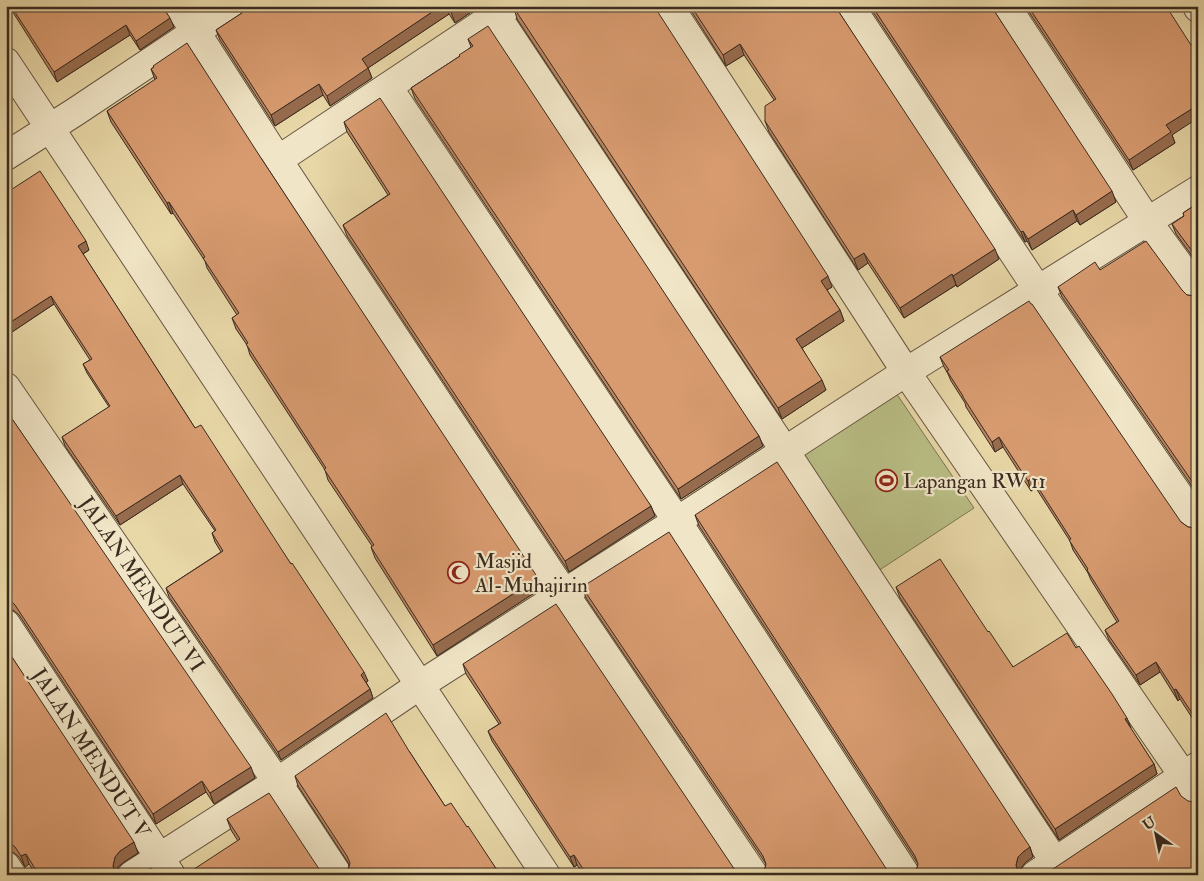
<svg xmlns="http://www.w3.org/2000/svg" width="1204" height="881" font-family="'IM FELL Double Pica',serif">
<rect width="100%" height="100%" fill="#e8d7a7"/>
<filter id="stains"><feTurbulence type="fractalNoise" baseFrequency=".004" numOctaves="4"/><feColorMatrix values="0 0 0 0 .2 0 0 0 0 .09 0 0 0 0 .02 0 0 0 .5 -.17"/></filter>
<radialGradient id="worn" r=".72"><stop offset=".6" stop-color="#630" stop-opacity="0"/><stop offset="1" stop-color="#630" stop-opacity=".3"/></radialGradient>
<polygon fill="#b9bd85" stroke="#7a7452" points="896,393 974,508 878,571 799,454"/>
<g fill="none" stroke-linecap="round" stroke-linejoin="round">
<defs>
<g id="minor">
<polyline points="178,6 196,32 278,160 564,593 754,875"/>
<polyline points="669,6 906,372 1198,797"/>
<polyline points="850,6 1038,290 1198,523"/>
<polyline points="1006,6 1148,222 1198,291"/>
<polyline points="1197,6 1198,8"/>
<polyline points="496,15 785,451 1055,862"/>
<polyline points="6,62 546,875"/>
<polyline points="388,87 677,521 906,875"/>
<polyline points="6,156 75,112 234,6"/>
<polyline points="278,160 509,6"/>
<polyline points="6,387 277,782 338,875"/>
<polyline points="6,624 171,875"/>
<polyline points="6,866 12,875"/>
<polyline points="132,875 277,782 420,685 677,521 906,372 1198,190"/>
<polyline points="1035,875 1198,766"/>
</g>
</defs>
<use href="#minor" stroke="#665642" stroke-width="30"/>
<use href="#minor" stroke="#f0e5c6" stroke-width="28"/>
</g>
<g fill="#ba8560" stroke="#3b2b20">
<polygon points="9,6 163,6 174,27 140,50 130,35 57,82"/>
<polygon points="248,6 480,6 455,23 449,14 368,68 372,78 330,106 323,95 275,126 220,40 216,30 242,13 241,11"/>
<polygon points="688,6 835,6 999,259 957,287 956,285 904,318 868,263 858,270 769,132 765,121 774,100 744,55 726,66"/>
<polygon points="869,6 991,6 1116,202 1080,225 1077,221 1032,250 1027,241 1025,242"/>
<polygon points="1025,6 1166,6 1172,135 1175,143 1133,170"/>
<polygon points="514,8 832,287 827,290 840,310 844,321 802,348 826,390 782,419 517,19"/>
<polygon points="468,39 759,436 763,446 681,499 415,99 411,88 460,56 471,47"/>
<polygon points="153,66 261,158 542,588 437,656 375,558 371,547 372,546 328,480 325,470 250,355 247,345 236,329 232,318 237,315 207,268 205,261 173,213 171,214 111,122 107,111 155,80 151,69 154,67"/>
<polygon points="344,122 651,506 655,516 569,572 347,236 343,225 388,195 347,132"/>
<polygon points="6,193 89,250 83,254 195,428 291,564 368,681 366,682 370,689 373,698 281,760 169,597 166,588 221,552 215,542 212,533 215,531 183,484 120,525 65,446 62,437 109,407 87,373 83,364 90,360 54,304 6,336"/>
<polygon points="1198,203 1198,264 1176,234 1172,224 1184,216 1183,213"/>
<polygon points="1100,270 1182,290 1187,295 1195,296 1198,295 1198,495 1062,297 1058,287"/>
<polygon points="940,357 1181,522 1188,527 1196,528 1198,528 1198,727 1180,699 1178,701 1160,672 1140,685 1109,640 1105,630 1117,622 1091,580 1088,573 1073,550 1070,541 1036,488 1031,491 1003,447 995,452 966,407 965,403 951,381 948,374 944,367"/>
<polygon points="6,410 255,778 214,804 206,792 156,824 19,615 13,610 6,609"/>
<polygon points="695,515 1030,847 1033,857 1026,862 1021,868 1020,874 916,872 918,864 699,526"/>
<polygon points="582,587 889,873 764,872 766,864 586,598"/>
<polygon points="896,587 988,632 1013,667 1131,729 1154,764 1157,774 1059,840 900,598"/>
<polygon points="6,648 138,853 124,862 118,867 117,875 36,875 29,864 25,867 19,857 13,852 6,851"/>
<polygon points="463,664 737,873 739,875 584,875 577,865 574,867 492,741 488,731 499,724 466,674"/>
<polygon points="409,751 445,806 467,827 497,870 498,875 345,875 348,871 349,864 298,786 295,776"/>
<polygon points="227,819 321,873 238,841 231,830"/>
</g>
<g fill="#976c4e" stroke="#3b2b20">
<polygon points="441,6 446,6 449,14 368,68 372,78 330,106 327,96 362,59"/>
<polygon points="461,6 480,6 455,23 451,12"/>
<polygon points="170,18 174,27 140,50 136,41"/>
<polygon points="126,25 130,35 57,82 54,72"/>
<polygon points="740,44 744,55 726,66 723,55"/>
<polygon points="319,84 323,95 275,126 271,115"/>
<polygon points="1198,105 1198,118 1172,135 1175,143 1133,170 1129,160 1166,125"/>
<polygon points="1112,191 1116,202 1080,225 1076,215"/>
<polygon points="169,202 173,213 171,214 167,203"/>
<polygon points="1073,210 1077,221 1032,250 1028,239"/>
<polygon points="1023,231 1027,241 1025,242 1021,232"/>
<polygon points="86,241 89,250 81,255 78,246"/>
<polygon points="995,249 999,259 957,287 953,276"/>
<polygon points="864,253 868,263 858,270 854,259"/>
<polygon points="952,274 956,285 904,318 900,308"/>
<polygon points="828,276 832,287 825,291 821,281"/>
<polygon points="51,296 54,304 6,336 6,325"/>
<polygon points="840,310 844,321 799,350 796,339"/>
<polygon points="822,380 826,390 782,419 778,408"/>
<polygon points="759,436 763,446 681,499 678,489"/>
<polygon points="999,437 1003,447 995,452 992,442"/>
<polygon points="180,475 183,484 120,525 116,516"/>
<polygon points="1032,478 1036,488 1031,491 1028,481"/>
<polygon points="651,506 655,516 569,572 565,561"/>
<polygon points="538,578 542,588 437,656 433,645"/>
<polygon points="1156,662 1160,672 1140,685 1136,675"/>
<polygon points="364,672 368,681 364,684 361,675"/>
<polygon points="370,689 373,698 281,760 278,752"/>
<polygon points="1176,689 1180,699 1178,701 1174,690"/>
<polygon points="1127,718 1131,728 1125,719"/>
<polygon points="1154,764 1157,774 1059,840 1055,829"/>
<polygon points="251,767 255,778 214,804 210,793"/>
<polygon points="202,781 206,792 156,824 153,814"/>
<polygon points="134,842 138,853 124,862 118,867 117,875 116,875 113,866 115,857 120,851"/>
<polygon points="1030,847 1033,857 1026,862 1021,868 1020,875 1019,875 1016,865 1018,857 1023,852"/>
<polygon points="26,854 29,864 25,867 21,856"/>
<polygon points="574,855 577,865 574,867 570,857"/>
</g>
<g fill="#d89b70" stroke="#3b2b20">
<polygon points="11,6 162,6 170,18 136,41 126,25 54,72"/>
<polygon points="248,6 441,6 362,59 368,68 327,96 319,84 271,115 216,30 242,13 241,11"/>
<polygon points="447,6 461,6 451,12"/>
<polygon points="516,6 654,6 828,276 821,281 840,310 796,339 822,380 778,408 514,8"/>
<polygon points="691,6 835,6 995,249 953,276 952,274 900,308 864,253 854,259 765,121 765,106 776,99 740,44 723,55"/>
<polygon points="872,6 991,6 1112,191 1076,215 1073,210 1028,239 1023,231 1021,232"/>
<polygon points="1028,6 1166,6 1191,45 1193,44 1198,52 1198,105 1166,125 1171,132 1129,160"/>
<polygon points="488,26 759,436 678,489 411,88 460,56 459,55 473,46 468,39"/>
<polygon points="187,43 261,158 538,578 433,645 371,547 374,545 324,469 326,468 246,344 248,343 232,318 239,313 203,258 205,257 169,202 167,203 107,111 157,78 151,69 154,67 153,66"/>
<polygon points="380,98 651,506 565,561 343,225 390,194 344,122"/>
<polygon points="40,171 86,241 78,246 195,428 201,425 291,564 292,563 364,672 361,675 370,689 278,752 166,588 223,551 212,533 216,530 180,475 116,516 62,437 110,406 83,364 92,359 51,296 6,325 6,212 7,211 6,210 6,193"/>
<polygon points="1198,203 1198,259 1172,224 1184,216 1183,213"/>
<polygon points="1146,241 1182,290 1187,295 1195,296 1198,295 1198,490 1058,287 1095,262 1100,270"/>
<polygon points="1029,301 1031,304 1032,304 1181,522 1188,527 1196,528 1198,528 1198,722 1176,689 1174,690 1156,662 1136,675 1105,630 1119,621 1087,570 1088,569 1069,540 1071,539 1032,478 1028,481 999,437 992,442 963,397 963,396 947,371 949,370 940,357"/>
<polygon points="6,410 251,767 210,793 202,781 153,814 15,605 10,600 6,599"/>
<polygon points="777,462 1030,847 1023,852 1018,857 1016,865 1018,873 1020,875 914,875 916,872 918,864 915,856 695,515"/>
<polygon points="669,532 889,873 891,875 762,875 764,872 766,864 763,856 582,587"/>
<polygon points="940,559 988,632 989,631 1013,667 1067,633 1076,648 1079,646 1112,694 1127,718 1125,719 1154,764 1055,829 896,587"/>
<polygon points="556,604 737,873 739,875 587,875 574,855 570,857 488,731 501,723 463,664"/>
<polygon points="6,648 134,842 120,851 115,857 113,866 115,873 117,875 39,875 26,854 21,856 15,847 9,842 6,841"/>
<polygon points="386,713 409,751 445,806 451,803 467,827 468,826 497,870 495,871 498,875 345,875 348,871 350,863 347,856 295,776"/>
<polygon points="1176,787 1181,796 1188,801 1196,802 1198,802 1198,875 1044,875"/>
<polygon points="269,793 323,875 185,875 240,839 227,819"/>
<polygon points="151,868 157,875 141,875"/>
</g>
<defs>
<symbol id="stadium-ring" viewBox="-11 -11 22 22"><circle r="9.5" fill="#f0e5c6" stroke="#8f2418" stroke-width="1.5"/><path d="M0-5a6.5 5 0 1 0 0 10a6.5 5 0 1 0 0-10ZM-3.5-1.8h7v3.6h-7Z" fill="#8f2418"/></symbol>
<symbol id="mosque-ring" viewBox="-11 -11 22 22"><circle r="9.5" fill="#f0e5c6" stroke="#8f2418" stroke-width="1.5"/><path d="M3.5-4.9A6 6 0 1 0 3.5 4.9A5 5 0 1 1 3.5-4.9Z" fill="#8f2418"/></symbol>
</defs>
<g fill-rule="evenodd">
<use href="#stadium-ring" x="874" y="468" width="25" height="25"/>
<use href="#mosque-ring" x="446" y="560" width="25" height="25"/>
</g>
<g text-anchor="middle" stroke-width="4.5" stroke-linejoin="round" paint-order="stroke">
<g font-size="21" fill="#3b2b20" stroke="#f0e5c6" text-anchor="start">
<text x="903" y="488">Lapangan RW 11</text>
<text x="475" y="568">Masjid<tspan x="475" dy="24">Al-Muhajirin</tspan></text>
</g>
<g font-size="21" fill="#3b2b20" stroke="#f0e5c6">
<text transform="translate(142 584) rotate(56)" y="7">JALAN MENDUT VI</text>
<text transform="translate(91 753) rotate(57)" y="7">JALAN MENDUT V</text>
</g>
</g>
<rect width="1204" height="881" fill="none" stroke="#e8d7a7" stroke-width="25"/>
<rect x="8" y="8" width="1189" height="866" fill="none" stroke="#3b2b20" stroke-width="2.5"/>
<rect x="12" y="12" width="1179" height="856" fill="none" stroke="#3b2b20"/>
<g transform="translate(1156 834) rotate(327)" stroke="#f0e5c6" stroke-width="4" paint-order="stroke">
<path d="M0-4L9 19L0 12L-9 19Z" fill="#3b2b20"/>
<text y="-8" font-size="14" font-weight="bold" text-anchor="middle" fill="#3b2b20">U</text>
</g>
<rect width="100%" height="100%" filter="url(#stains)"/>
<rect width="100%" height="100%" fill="url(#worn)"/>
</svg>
